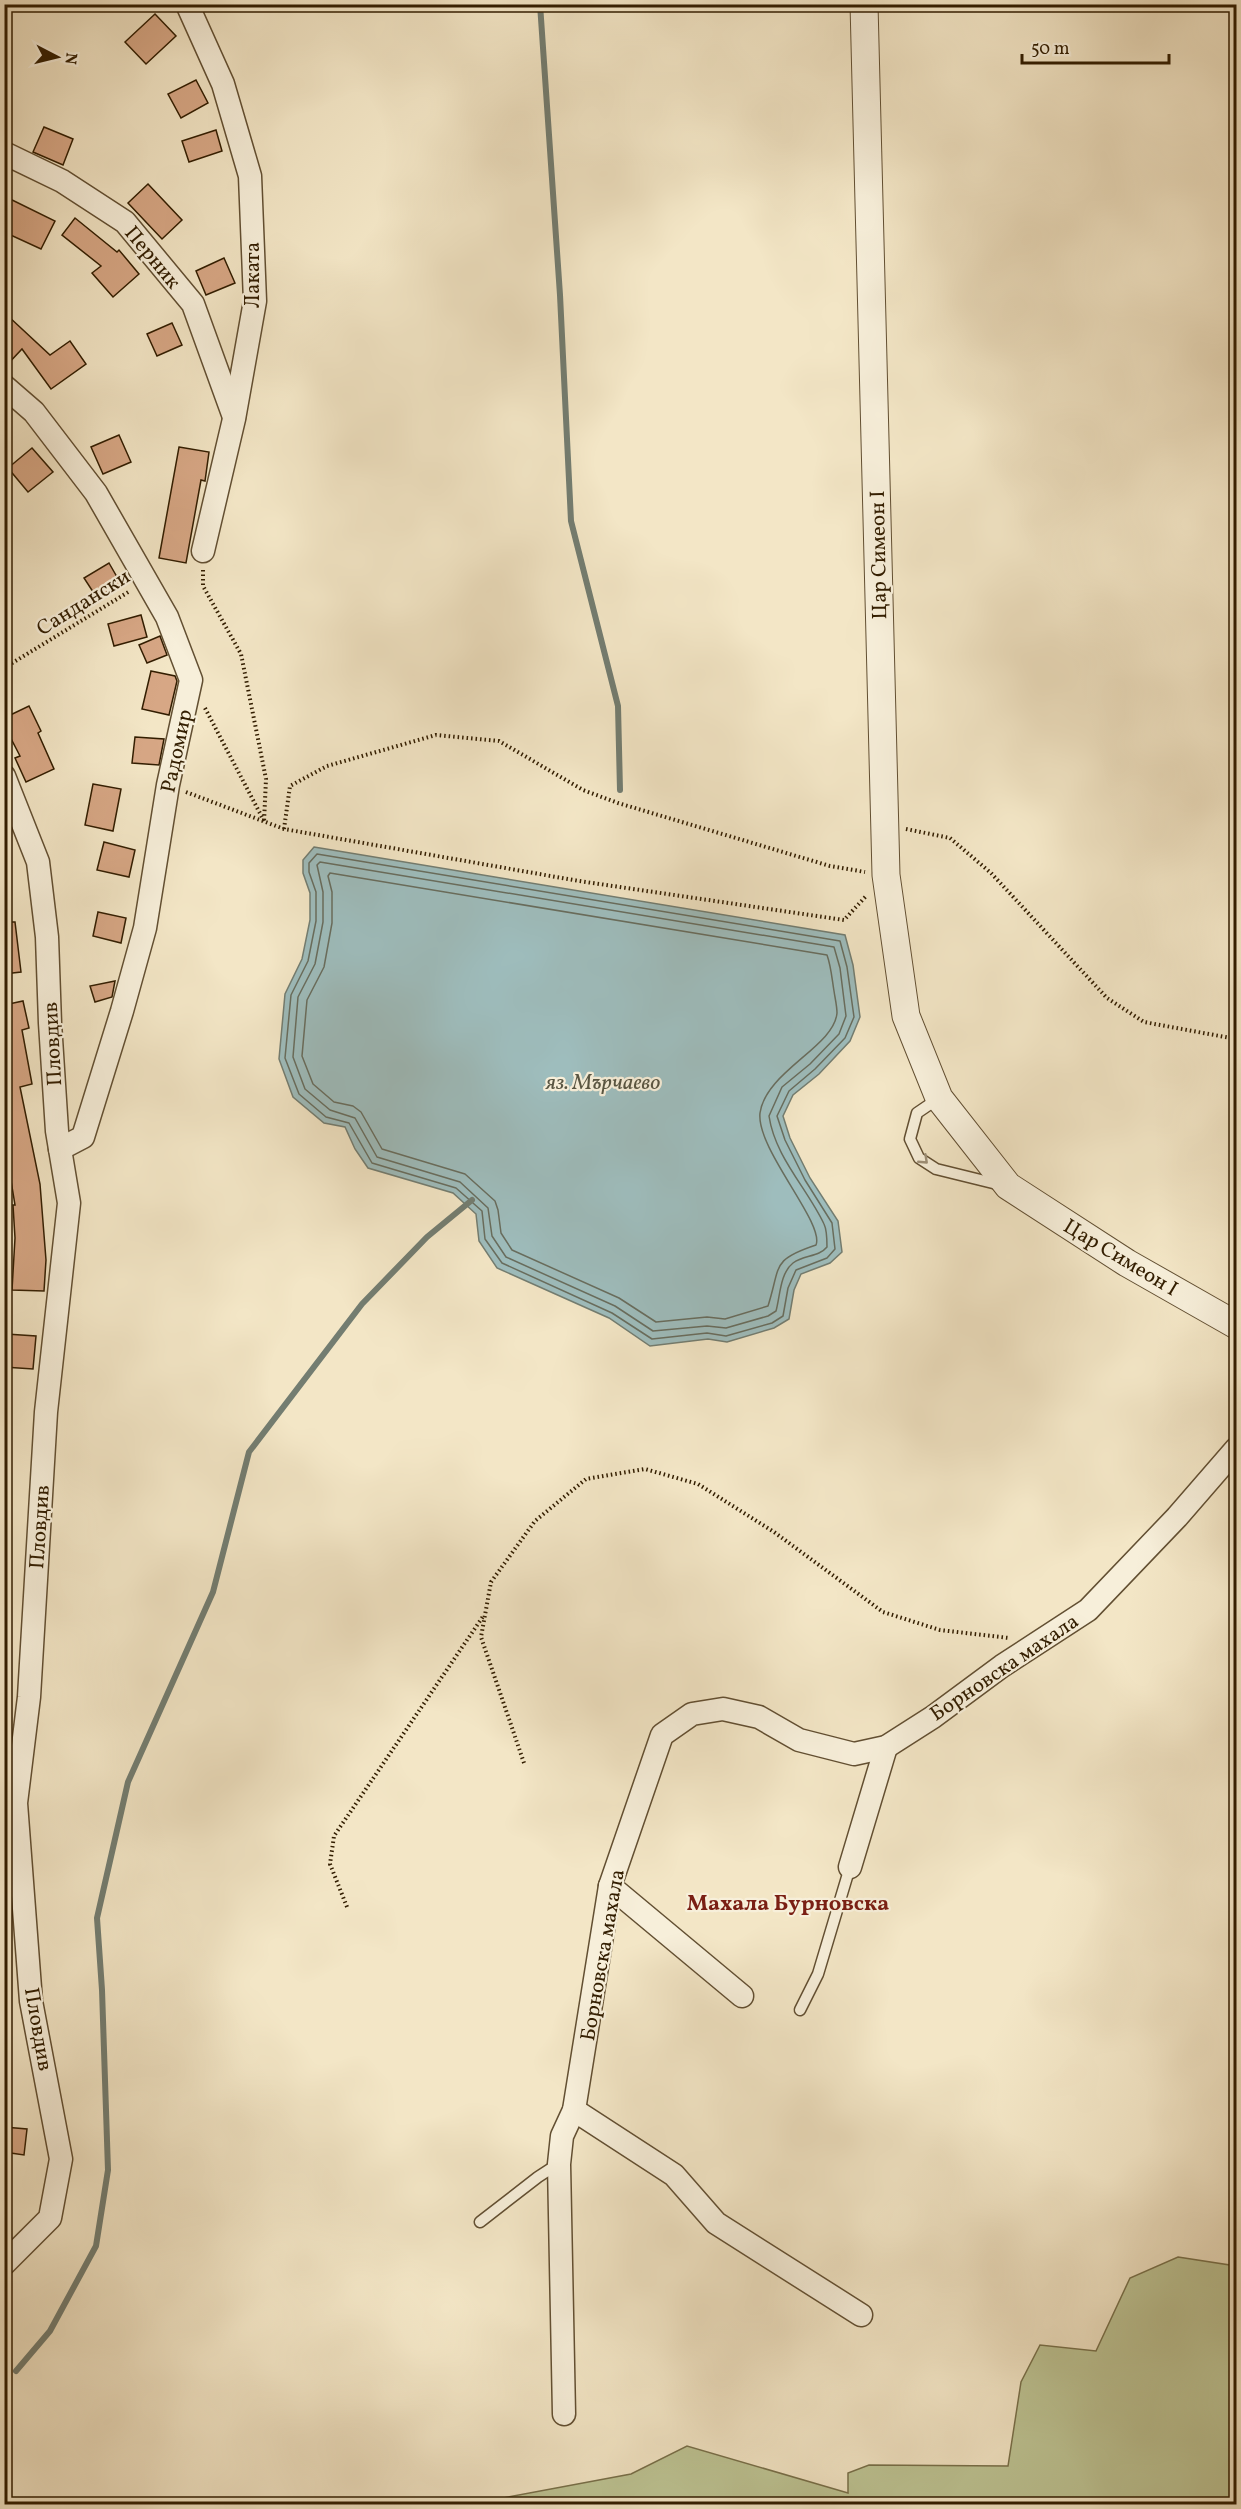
<svg xmlns="http://www.w3.org/2000/svg" width="1241" height="2509" font-family="Vollkorn,serif">
<rect width="100%" height="100%" fill="#f3e6c6"/>
<filter id="stains"><feTurbulence type="fractalNoise" baseFrequency=".00333" numOctaves="4"/><feColorMatrix values="0 0 0 0 .2 0 0 0 0 .09 0 0 0 0 .02 0 0 0 .5 -.17"/></filter>
<radialGradient id="worn" r=".72"><stop offset=".6" stop-color="#630" stop-opacity="0"/><stop offset="1" stop-color="#630" stop-opacity=".3"/></radialGradient>
<polygon fill="#bdc494" stroke="#78704a" stroke-width="1.5" points="1178,2257 1236,2266 1236,2504 471,2504 631,2474 687,2446 848,2493 848,2473 869,2465 1008,2466 1021,2382 1040,2345 1096,2351 1130,2278"/>
<polygon fill="#9ebdbd" stroke="#737d71" stroke-width="1.5" points="314,847 845,935 853,965 860,1017 850,1041 819,1074 793,1095 783,1116 790,1138 810,1178 838,1221 842,1252 830,1263 801,1274 794,1290 789,1319 774,1328 727,1342 708,1339 650,1346 609,1318 497,1268 479,1241 476,1214 453,1193 368,1168 355,1149 345,1127 324,1123 293,1097 279,1059 285,994 302,959 310,920 310,893 303,873 303,860"/>
<g fill="none" stroke-linecap="round" stroke-linejoin="round">
<g stroke="#686d5e" stroke-width="1.5">
<polygon points="317,854 840,941 847,967 854,1017 845,1038 815,1069 789,1091 777,1116 785,1140 805,1180 832,1223 835,1249 827,1258 796,1270 788,1288 783,1316 772,1323 726,1336 707,1333 652,1339 612,1313 502,1263 485,1239 482,1211 456,1188 372,1163 349,1123 326,1117 299,1094 285,1058 291,995 308,961 316,921 316,892 309,872 309,863"/>
<path d="M320 862 834 947 840 968 846 1016 839 1034 810 1064 782 1087 769 1116C775 1157 807 1188 824 1224 827 1230 827 1240 827 1247 819 1257 804 1255 793 1263 780 1273 780 1297 776 1311L768 1316 726 1328 707 1326 653 1331 615 1306 506 1257 492 1236 488 1208 460 1182 377 1157 355 1118 330 1110 305 1089 293 1057 298 997 315 964 323 922V892L317 865Z"/>
<path d="M330 873 827 955C831 966 832 979 834 991 835 998 837 1006 837 1013 834 1047 766 1071 760 1113 756 1149 825 1223 816 1245 771 1260 781 1265 768 1306L725 1319 707 1317 656 1322 619 1298 512 1250 501 1233 498 1210 495 1201 465 1174 382 1149 361 1112 353 1106 334 1102 313 1084 302 1056 307 1000 324 967 332 923V892L328 876Z"/>
</g>
<g stroke="#737d71" stroke-width="6">
<polyline points="540,4 560,295 571,521 618,706 620,790"/>
<polyline points="16,2371 50,2331 96,2246 108,2170 102,1990 97,1918 128,1782 213,1592 249,1452 362,1304 427,1237 472,1200"/>
</g>
</g>
<g fill="#d7a785" stroke="#321d00" stroke-width="1.5">
<polygon points="155,14 176,36 146,64 125,42"/>
<polygon points="196,80 208,103 181,118 168,94"/>
<polygon points="44,127 73,139 63,165 33,152"/>
<polygon points="216,130 222,151 189,162 182,141"/>
<polygon points="148,184 182,220 162,239 128,203"/>
<polygon points="4,196 55,221 41,249 4,232"/>
<polygon points="75,218 117,252 119,250 139,274 113,297 92,273 101,266 62,235"/>
<polygon points="224,258 235,283 206,295 196,271"/>
<polygon points="8,316 50,355 70,341 86,364 51,389 22,349 4,368 4,328 6,326 4,318"/>
<polygon points="172,323 182,345 157,356 147,334"/>
<polygon points="119,435 131,462 103,474 91,447"/>
<polygon points="179,447 209,452 205,481 201,480 186,563 159,558"/>
<polygon points="32,448 53,472 28,492 8,468"/>
<polygon points="109,563 121,584 97,598 84,578"/>
<polygon points="141,615 147,637 114,646 108,624"/>
<polygon points="160,636 167,655 147,663 139,645"/>
<polygon points="151,671 175,676 177,681 169,715 142,709"/>
<polygon points="29,706 41,731 38,733 54,769 26,782 15,758 20,756 4,725 4,718"/>
<polygon points="135,737 164,739 159,765 132,763"/>
<polygon points="93,784 121,789 113,831 85,825"/>
<polygon points="104,842 135,850 129,877 97,870"/>
<polygon points="98,912 126,918 121,943 93,936"/>
<polygon points="4,922 15,922 21,972 4,974"/>
<polygon points="115,981 112,997 95,1002 90,986"/>
<polygon points="23,1001 29,1028 22,1030 32,1084 20,1087 40,1184 46,1260 44,1291 12,1290 15,1238 13,1205 15,1205 4,1138 4,1005"/>
<polygon points="6,1334 36,1336 33,1369 4,1367"/>
<polygon points="4,2127 27,2129 24,2155 4,2152"/>
</g>
<g fill="none" stroke-linecap="round" stroke-linejoin="round">
<defs>
<g id="service">
<polyline points="939,1098 917,1113 910,1139 919,1158 936,1169 1001,1185"/>
<polyline points="800,2010 818,1974 850,1867"/>
<polyline points="480,2222 538,2177 558,2164"/>
</g>
<g id="minor">
<polyline points="187,4 223,84 250,176 255,301 234,419 203,551"/>
<polyline points="4,153 62,181 125,222 193,304 234,417"/>
<polyline points="4,386 34,412 96,493 167,617 191,680 168,785 145,928 122,1011 83,1137 60,1149"/>
<polyline points="4,776 38,862 47,937 50,1023 57,1131 69,1203 46,1412 29,1697 16,1803 31,2001 61,2159 50,2218 4,2264"/>
<polyline points="850,1867 886,1747"/>
<polyline points="610,1886 742,1996"/>
<polyline points="574,2110 674,2175 716,2223 861,2315"/>
<polyline points="564,2414 559,2164 562,2136 574,2110 610,1886 662,1735 692,1714 723,1709 759,1717 799,1740 854,1754 886,1747 933,1717 1002,1666 1088,1610 1177,1517 1236,1449"/>
</g>
<polyline id="tertiary" points="864,4 886,875 906,1016 939,1098 1008,1186 1127,1263 1236,1325"/>
</defs>
<use href="#service" stroke="#624f32" stroke-width="13"/>
<use href="#minor" stroke="#624f32" stroke-width="25"/>
<use href="#tertiary" stroke="#624f32" stroke-width="29"/>
<g stroke="#321d00" stroke-width="4" stroke-dasharray="1.5 3" stroke-linecap="butt">
<polyline points="203,570 203,586 241,654 266,779 264,822"/>
<polyline points="4,668 130,591"/>
<polyline points="205,708 264,821"/>
<polyline points="186,792 284,829 579,881 844,920 867,895"/>
<polyline points="284,829 290,786 327,766 436,735 499,741 583,790 618,803 830,866 865,872"/>
<polyline points="906,829 950,838 991,873 1107,998 1144,1022 1236,1039"/>
<polyline points="524,1763 481,1637 491,1582 535,1521 586,1479 645,1469 698,1484 774,1532 883,1612 940,1630 1009,1638"/>
<polyline points="347,1907 330,1864 334,1836 484,1615"/>
</g>
<use href="#service" stroke="#f7efda" stroke-width="10"/>
<use href="#minor" stroke="#f7efda" stroke-width="22"/>
<use href="#tertiary" stroke="#f7efda" stroke-width="27"/>
</g>
<defs><path id="oneway-chevron" d="M-2-3.5L2.5 0L-2 3.5" fill="none" stroke-width="1.6" stroke-linecap="round" stroke-linejoin="round" transform="scale(1.5)"/></defs>
<use stroke="#9e9078" href="#oneway-chevron" transform="translate(924 1160) rotate(43)"/>
<g text-anchor="middle" stroke-width="4.5" stroke-linejoin="round" paint-order="stroke">
<g font-size="21" fill="#321d00" stroke="#f7efda">
<text transform="translate(153 257) rotate(50)" y="7">Перник</text>
<text transform="translate(252 275) rotate(-90)" y="7">Лаката</text>
<text transform="translate(878 555) rotate(-91)" y="7">Цар Симеон I</text>
<text transform="translate(83 602) rotate(-32)" y="7">Сандански</text>
<text transform="translate(176 751) rotate(-78)" y="7">Радомир</text>
<text transform="translate(52 1044) rotate(-93)" y="7">Пловдив</text>
<text transform="translate(1121 1257) rotate(31)" y="7">Цар Симеон I</text>
<text transform="translate(39 1527) rotate(-86)" y="7">Пловдив</text>
<text transform="translate(1004 1667) rotate(-34)" y="7">Борновска махала</text>
<text transform="translate(602 1955) rotate(-80)" y="7">Борновска махала</text>
<text transform="translate(39 2029) rotate(80)" y="7">Пловдив</text>
</g>
<g font-size="22" font-style="italic" fill="#585542" stroke="#f7efda">
<text x="603" y="1089">яз. Мърчаево</text>
</g>
<g font-size="22" font-weight="bold" fill="#7a1f14" stroke="#f7efda">
<text x="788" y="1910">Махала Бурновска</text>
</g>
</g>
<rect width="1241" height="2509" fill="none" stroke="#f3e6c6" stroke-width="24"/>
<rect x="6" y="6" width="1229" height="2497" fill="none" stroke="#321d00" stroke-width="3"/>
<rect x="12" y="12" width="1217" height="2485" fill="none" stroke="#321d00" stroke-width="1.5"/>
<g transform="translate(57 57) rotate(97)" stroke="#f7efda" stroke-width="4.5" paint-order="stroke">
<path d="M0-4.5L10 22L0 15L-10 22Z" fill="#321d00"/>
<text y="-9" font-size="16" font-weight="bold" text-anchor="middle" fill="#321d00">N</text>
</g>
<path d="M1022 54v9h147v-9" fill="none" stroke="#321d00" stroke-width="3"/>
<text x="1031" y="54" font-size="18" fill="#321d00" stroke="#f7efda" stroke-width="4.5" paint-order="stroke">50 m</text>
<rect width="100%" height="100%" filter="url(#stains)"/>
<rect width="100%" height="100%" fill="url(#worn)"/>
</svg>
